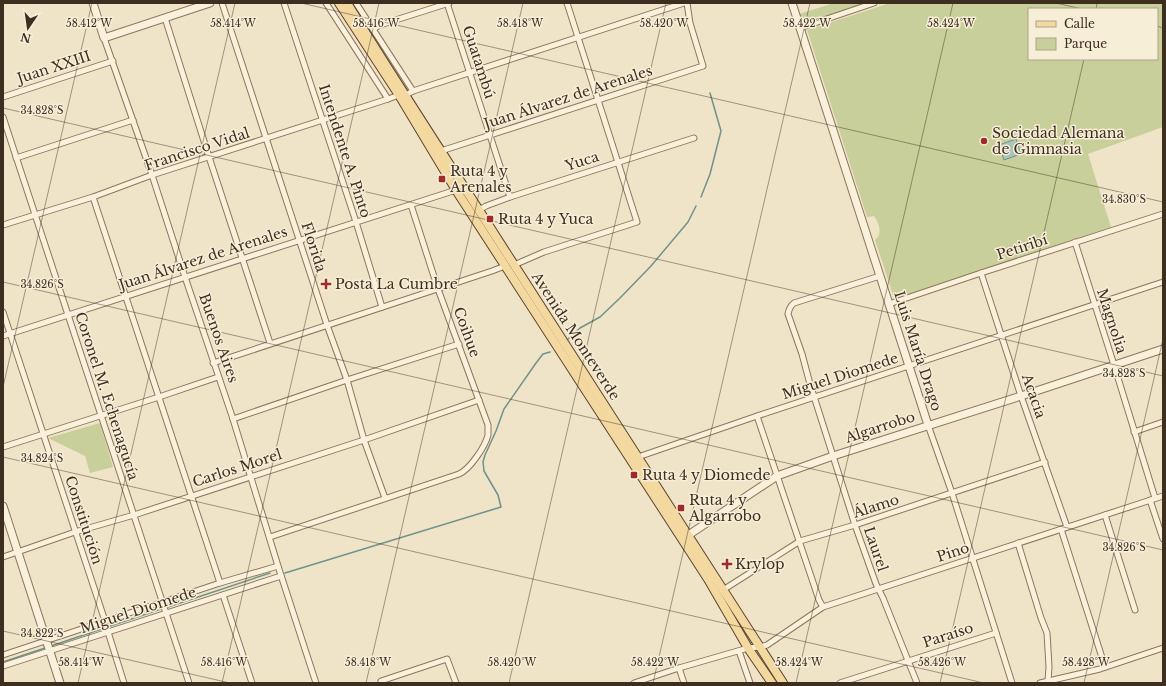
<svg xmlns="http://www.w3.org/2000/svg" width="1166" height="686" font-family="'Libre Baskerville',serif">
<rect width="100%" height="100%" fill="#f0e4c8"/>
<g fill="#c9cf9b" fill-rule="evenodd">
<polygon points="834,3 870,3 802,25 799,14"/>
<path d="M890 3H1163V127L1088 154 1111 227 897 299 894 298 875 240C883 234 879 223 874 216L867 217 807 30ZM1029 9H1157V59H1029Z"/>
<polygon points="100,423 113,467 90,473 85,456 48,438"/>
</g>
<polygon fill="#a9c4bc" stroke="#6f938a" points="1016,139 1021,154 1004,160 999,145"/>
<g fill="none" stroke-linecap="round" stroke-linejoin="round">
<g stroke="#6f938a" stroke-width="1.5">
<polyline points="701,197 710,174 721,131 710,93"/>
<polyline points="568,339 580,328 600,317 620,298 651,266 688,222 696,206"/>
<polyline points="285,573 501,507 498,495 484,471 483,462 485,455 496,431 504,409 536,363 543,354 550,352"/>
<polyline points="168,607 270,573"/>
<polyline points="51,646 161,609"/>
<polyline points="3,662 45,648"/>
</g>
<defs>
<g id="minor">
<polyline points="222,3 327,325 347,380 364,440 385,498"/>
<polyline points="284,3 356,222 382,307"/>
<polyline points="326,3 388,99"/>
<polyline points="356,3 413,91"/>
<polyline points="447,3 510,197"/>
<polyline points="165,18 209,157 270,343"/>
<polyline points="800,28 874,3"/>
<polyline points="373,29 380,25 449,3"/>
<polyline points="104,38 152,175 185,277 233,419 278,566 316,683"/>
<polyline points="406,95 413,91 684,3"/>
<polyline points="3,97 113,61"/>
<polyline points="3,117 189,683"/>
<polyline points="441,151 703,66 690,23 687,3"/>
<polyline points="16,158 133,120"/>
<polyline points="93,197 220,583"/>
<polyline points="479,210 486,206 510,197 694,138"/>
<polyline points="3,225 93,197 152,175 388,99 399,95"/>
<polyline points="1075,242 1114,365 1155,498"/>
<polyline points="514,265 544,252 637,222 567,3"/>
<polyline points="981,273 1021,396 1067,527"/>
<path d="M880 276 794 303C790 306 789 309 788 314L802 354 810 384 855 525 876 584 883 598 917 683"/>
<polyline points="889,304 981,273 1163,214"/>
<polyline points="3,312 105,621"/>
<polyline points="3,336 456,190"/>
<polyline points="213,363 492,271 505,266"/>
<polyline points="757,416 819,600 823,607"/>
<polyline points="233,419 347,380 459,344"/>
<polyline points="928,425 952,493 1012,683"/>
<polyline points="1134,432 1163,422"/>
<polyline points="3,447 159,397 218,377"/>
<polyline points="638,457 757,416 1163,282"/>
<polyline points="1150,500 1163,539"/>
<polyline points="1105,515 1135,610"/>
<polyline points="1061,529 1105,667"/>
<path d="M270 537 459 474C470 469 485 447 488 435 488 432 488 429 488 425L438 289 411 205"/>
<polyline points="1018,543 1041,618 1047,633 1049,667 1048,681"/>
<polyline points="3,557 75,532 134,515 364,440 479,400"/>
<polyline points="723,590 800,541 855,525 1045,462"/>
<polyline points="223,595 252,683"/>
<polyline points="108,632 124,683"/>
<polyline points="739,651 750,683"/>
<polyline points="3,655 220,583 278,566"/>
<polyline points="3,666 281,576"/>
<polyline points="679,668 684,683"/>
<polyline points="381,681 447,659 456,683"/>
<polyline points="634,683 679,668 748,648 760,647 767,645 823,607 1163,496"/>
<polyline points="840,683 996,633"/>
<polyline points="1040,683 1100,669 1163,648"/>
</g>
<g id="tertiary">
<polyline points="93,3 104,38 210,3"/>
<polyline points="792,3 928,425"/>
<polyline points="3,506 60,683"/>
<polyline points="687,536 777,476 833,456 1021,396 1163,349"/>
</g>
<g id="primary">
<polyline points="339,3 399,95 456,190 708,579 748,648 772,683"/>
<path d="M347 3C394 79 443 154 491 229 589 380 685 532 783 683"/>
</g>
</defs>
<use href="#minor" stroke="#8d765c" stroke-width="7"/>
<use href="#tertiary" stroke="#8d765c" stroke-width="9"/>
<use href="#primary" stroke="#5b4430" stroke-width="10"/>
<use href="#minor" stroke="#faf1dc" stroke-width="5"/>
<use href="#tertiary" stroke="#faf1dc" stroke-width="7"/>
<use href="#primary" stroke="#f3d9a0" stroke-width="8"/>
</g>
<path fill="none" stroke="#3d2e20" stroke-width="1" stroke-opacity="0.45" d="M301 3 1163 202M1056 3 1082 9M1096 9 1097 3M1157 26 1163 28M3 108 1163 376M3 282 1163 550M3 387 92 3M3 457 984 683M3 631 230 683M78 683 235 3M222 683 379 3M366 683 523 3M509 683 666 3M653 683 810 3M796 683 953 3M940 683 1084 59M1084 683 1163 339"/>
<g fill="#9e2a2b" stroke="#f7eed8" stroke-width="1.5">
<circle cx="984" cy="141" r="4"/>
<rect x="438" y="175" width="8" height="8" rx="2"/>
<rect x="486" y="215" width="8" height="8" rx="2"/>
<path d="M324 278h4v4h4v4h-4v4h-4v-4h-4v-4h4z"/>
<rect x="630" y="471" width="8" height="8" rx="2"/>
<rect x="677" y="504" width="8" height="8" rx="2"/>
<path d="M725 558h4v4h4v4h-4v4h-4v-4h-4v-4h4z"/>
</g>
<g text-anchor="middle" stroke-width="3" stroke-linejoin="round" paint-order="stroke">
<g font-size="14" fill="#3d2e20" stroke="#f7eed8">
<text transform="translate(479 62) rotate(72)" y="5">Guatambú</text>
<text transform="translate(54 67) rotate(-18)" y="5">Juan XXIII</text>
<text transform="translate(568 97) rotate(-18)" y="5">Juan Álvarez de Arenales</text>
<text transform="translate(197 149) rotate(-18)" y="5">Francisco Vidal</text>
<text transform="translate(345 151) rotate(72)" y="5">Intendente A. Pinto</text>
<text transform="translate(582 161) rotate(-18)" y="5">Yuca</text>
<text transform="translate(314 247) rotate(72)" y="5">Florida</text>
<text transform="translate(1022 247) rotate(-18)" y="5">Petiribí</text>
<text transform="translate(203 258) rotate(-18)" y="5">Juan Álvarez de Arenales</text>
<text transform="translate(1112 321) rotate(72)" y="5">Magnolia</text>
<text transform="translate(467 332) rotate(70)" y="5">Coihue</text>
<text transform="translate(576 336) rotate(57)" y="5">Avenida Monteverde</text>
<text transform="translate(219 338) rotate(71)" y="5">Buenos Aires</text>
<text transform="translate(918 351) rotate(72)" y="5">Luis María Drago</text>
<text transform="translate(840 376) rotate(-18)" y="5">Miguel Diomede</text>
<text transform="translate(107 396) rotate(72)" y="5">Coronel M. Echenagucía</text>
<text transform="translate(1034 396) rotate(71)" y="5">Acacia</text>
<text transform="translate(880 427) rotate(-18)" y="5">Algarrobo</text>
<text transform="translate(237 468) rotate(-18)" y="5">Carlos Morel</text>
<text transform="translate(876 506) rotate(-18)" y="5">Álamo</text>
<text transform="translate(84 520) rotate(72)" y="5">Constitución</text>
<text transform="translate(876 549) rotate(71)" y="5">Laurel</text>
<text transform="translate(953 552) rotate(-18)" y="5">Pino</text>
<text transform="translate(138 610) rotate(-18)" y="5">Miguel Diomede</text>
<text transform="translate(948 635) rotate(-18)" y="5">Paraíso</text>
</g>
<g font-size="14" fill="#3d2e20" stroke="#f7eed8" text-anchor="start">
<text x="992" y="138">Sociedad Alemana<tspan x="992" dy="16">de Gimnasia</tspan></text>
<text x="450" y="176">Ruta 4 y<tspan x="450" dy="16">Arenales</tspan></text>
<text x="498" y="224">Ruta 4 y Yuca</text>
<text x="335" y="289">Posta La Cumbre</text>
<text x="642" y="480">Ruta 4 y Diomede</text>
<text x="689" y="505">Ruta 4 y<tspan x="689" dy="16">Algarrobo</tspan></text>
<text x="735" y="569">Krylop</text>
</g>
</g>
<g font-size="10" text-anchor="middle" fill="#3d2e20" stroke="#f7eed8" stroke-width="3" stroke-linejoin="round" paint-order="stroke">
<text x="89" y="27">58.412°W</text>
<text x="233" y="27">58.414°W</text>
<text x="376" y="27">58.416°W</text>
<text x="520" y="27">58.418°W</text>
<text x="664" y="27">58.420°W</text>
<text x="807" y="27">58.422°W</text>
<text x="951" y="27">58.424°W</text>
<text x="42" y="114">34.828°S</text>
<text x="1124" y="203">34.830°S</text>
<text x="42" y="288">34.826°S</text>
<text x="1124" y="377">34.828°S</text>
<text x="42" y="462">34.824°S</text>
<text x="1124" y="551">34.826°S</text>
<text x="42" y="637">34.822°S</text>
<text x="81" y="666">58.414°W</text>
<text x="224" y="666">58.416°W</text>
<text x="368" y="666">58.418°W</text>
<text x="512" y="666">58.420°W</text>
<text x="655" y="666">58.422°W</text>
<text x="799" y="666">58.424°W</text>
<text x="942" y="666">58.426°W</text>
<text x="1086" y="666">58.428°W</text>
</g>
<rect width="1166" height="686" fill="none" stroke="#3d2e20" stroke-width="8"/>
<rect x="1028" y="8" width="130" height="52" fill="#f7eed8" stroke="#ada18e"/>
<rect x="1036" y="21" width="20" height="6" fill="#f3d9a0" stroke="#ada18e"/>
<text x="1064" y="28" font-size="12" fill="#3d2e20">Calle</text>
<rect x="1036" y="38" width="20" height="12" fill="#c9cf9b" stroke="#ada18e"/>
<text x="1064" y="48" font-size="12" fill="#3d2e20">Parque</text>
<g transform="translate(28 28) rotate(193)" stroke="#f7eed8" stroke-width="3" paint-order="stroke">
<path d="M0-3L7 15L0 10L-7 15Z" fill="#3d2e20"/>
<text y="-6" font-size="11" font-weight="bold" text-anchor="middle" fill="#3d2e20">N</text>
</g>
</svg>
